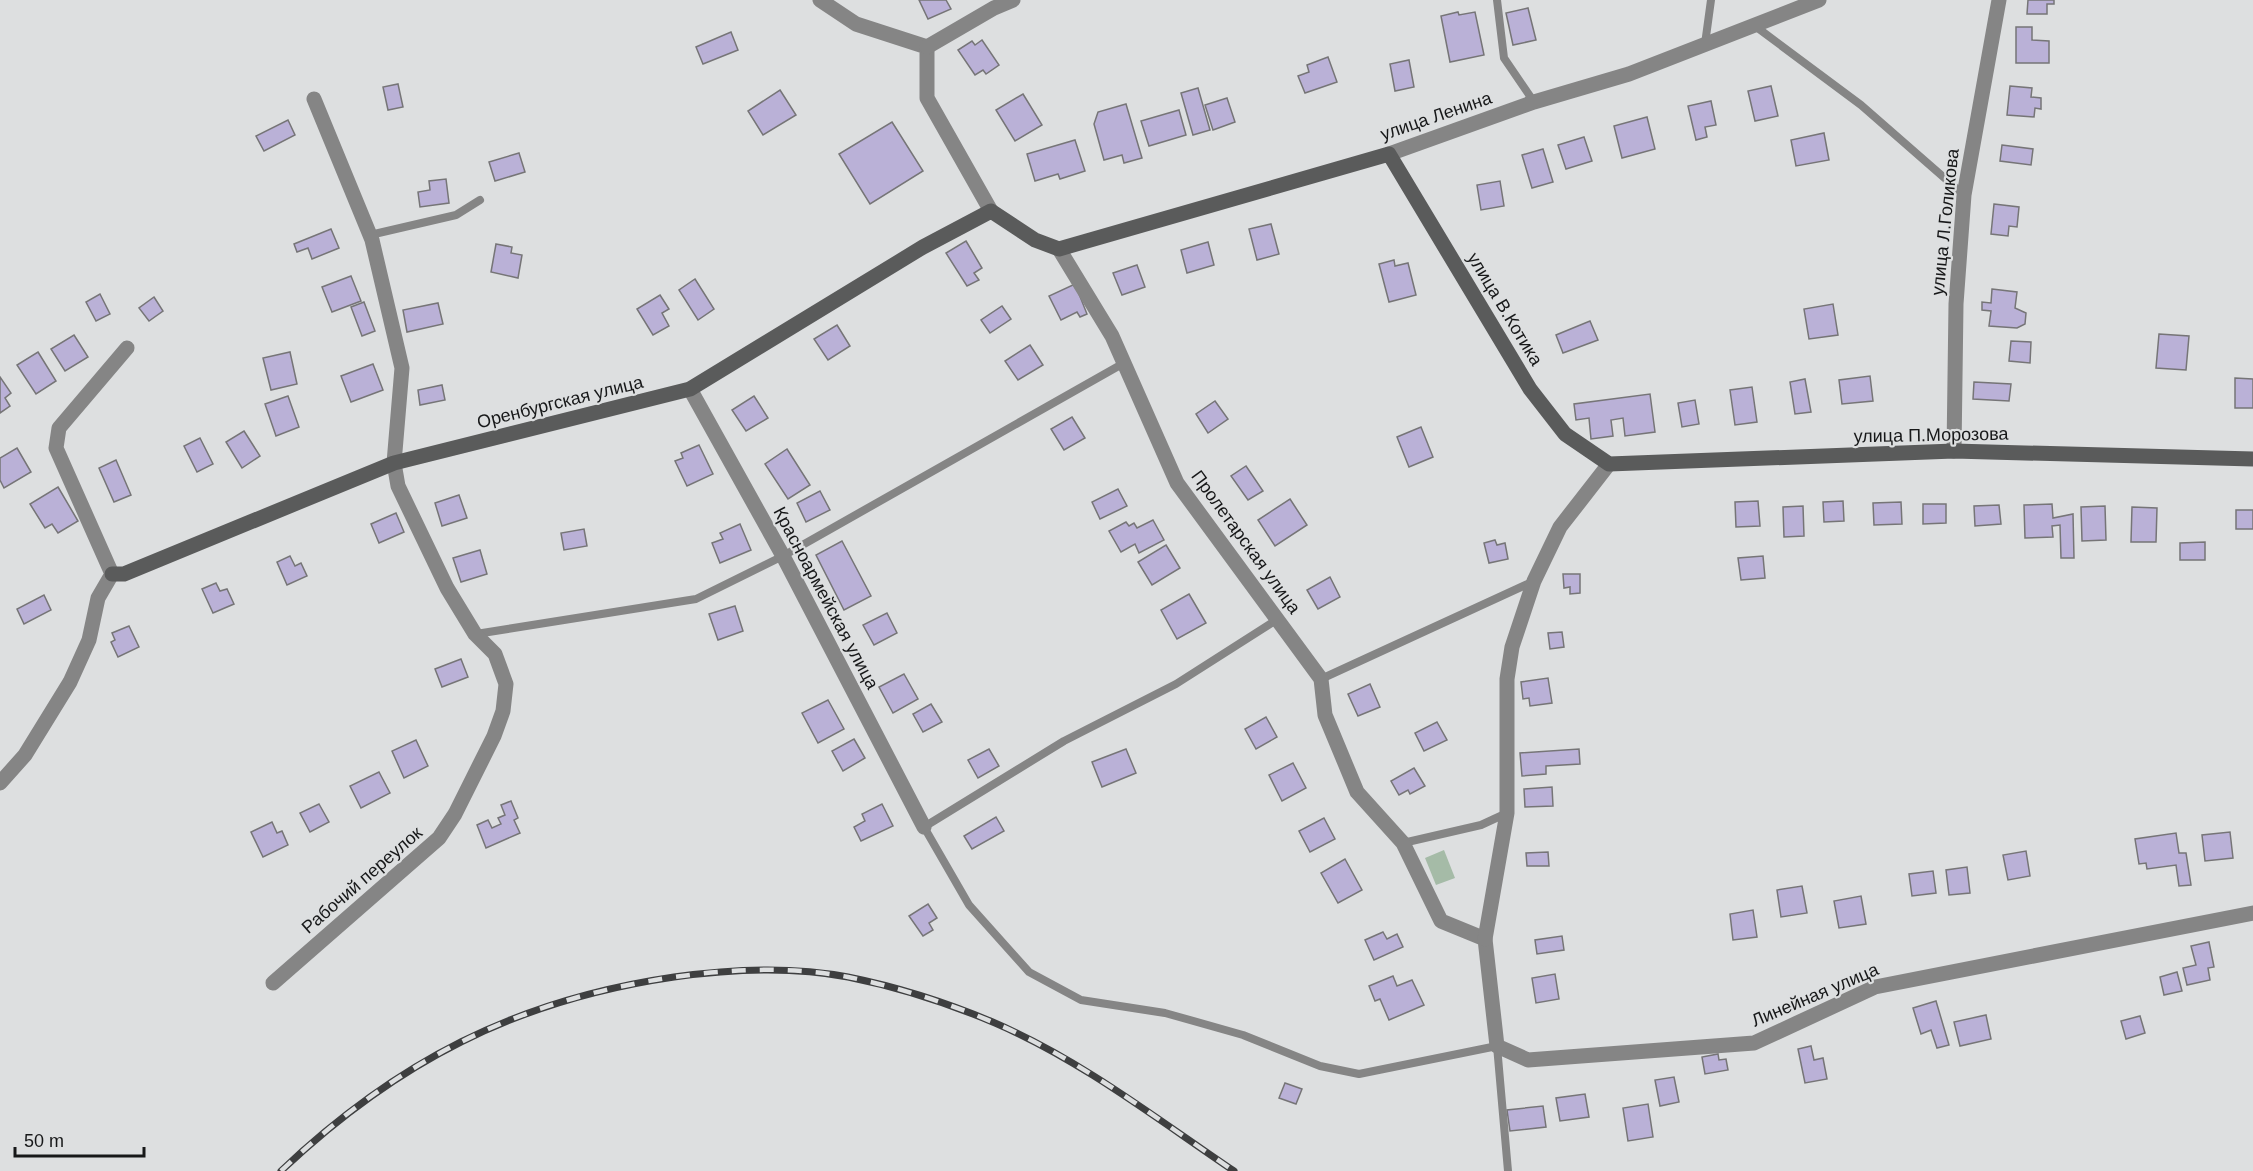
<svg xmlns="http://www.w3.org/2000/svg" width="2253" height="1171" font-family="Arial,sans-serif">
<rect width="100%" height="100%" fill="#dddfe0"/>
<polygon fill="#a5bba7" points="1444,850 1455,878 1436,885 1425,858"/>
<g fill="#bab1d7" stroke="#767577" stroke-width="1.5">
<polygon points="919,0 946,0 951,9 928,19"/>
<polygon points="2028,0 2054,0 2054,4 2047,4 2047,14 2027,14"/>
<polygon points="1528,8 1536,40 1513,45 1506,13"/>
<polygon points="1458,12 1459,15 1475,12 1484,55 1450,62 1441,16"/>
<polygon points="2016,27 2032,27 2032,40 2049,41 2049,63 2016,63"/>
<polygon points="731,32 738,50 703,64 696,47"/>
<polygon points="982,40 999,65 986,74 983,70 975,75 958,50 972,41 975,45"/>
<polygon points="1328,57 1337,82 1305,93 1298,76 1309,72 1307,65"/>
<polygon points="1409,60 1414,87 1395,91 1390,64"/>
<polygon points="398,84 403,107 388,110 383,87"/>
<polygon points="1771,86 1778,116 1755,121 1748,91"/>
<polygon points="2010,86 2032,88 2031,97 2041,98 2041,109 2035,108 2034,117 2007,115"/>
<polygon points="1198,88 1210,130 1193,135 1181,93"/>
<polygon points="780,90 796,115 763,135 748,111"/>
<polygon points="1023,94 1042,125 1015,141 996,110"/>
<polygon points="1227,98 1235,122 1213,130 1205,105"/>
<polygon points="1711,101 1716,125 1705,127 1707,137 1696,140 1688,106"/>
<polygon points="1126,104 1142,158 1124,163 1122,155 1104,160 1094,124 1098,112"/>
<polygon points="1179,110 1186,135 1149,146 1141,121"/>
<polygon points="1647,117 1655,149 1622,158 1614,126"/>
<polygon points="288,120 295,135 264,151 256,136"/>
<polygon points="892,122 923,171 870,204 839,154"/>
<polygon points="1824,133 1829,160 1796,166 1791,140"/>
<polygon points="1584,137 1592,161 1566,169 1558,145"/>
<polygon points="1075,140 1085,171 1060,179 1058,174 1035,181 1027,154"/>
<polygon points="2002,145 2033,149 2031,165 2000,161"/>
<polygon points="1543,149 1553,182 1532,188 1522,155"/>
<polygon points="519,153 525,172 495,181 489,162"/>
<polygon points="446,179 449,203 420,207 418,192 430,190 429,181"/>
<polygon points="1500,181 1504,206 1481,210 1477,185"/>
<polygon points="1994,204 2019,207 2017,227 2009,226 2008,236 1991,234"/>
<polygon points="1271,224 1279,254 1257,260 1249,229"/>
<polygon points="331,229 339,248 312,259 308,248 297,252 294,244"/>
<polygon points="966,241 982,268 974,273 979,280 967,286 946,253"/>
<polygon points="1208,242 1214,265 1187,273 1181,250"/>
<polygon points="496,244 512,247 511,253 522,255 518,278 491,272"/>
<polygon points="1394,260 1395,266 1408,263 1416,295 1389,302 1379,264"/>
<polygon points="1137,265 1145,287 1122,295 1113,273"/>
<polygon points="351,276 361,301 332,312 322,287"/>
<polygon points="695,279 714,309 698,320 679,290"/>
<polygon points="1075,284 1087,314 1080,317 1077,312 1061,320 1049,296"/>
<polygon points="1992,289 2017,292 2015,308 2026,313 2025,324 2017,328 1989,326 1991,311 1982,310 1982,302 1991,303"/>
<polygon points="100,294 110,314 96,321 86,302"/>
<polygon points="660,295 669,309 662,313 669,326 653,335 637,309"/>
<polygon points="154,297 163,311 149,321 139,308"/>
<polygon points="364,302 375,331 362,336 351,307"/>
<polygon points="438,303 443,324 407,332 403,310"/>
<polygon points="1833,304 1838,335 1809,339 1804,309"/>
<polygon points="1002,306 1011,319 990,333 981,320"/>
<polygon points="1590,321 1598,340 1563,353 1556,335"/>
<polygon points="837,325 850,346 828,360 814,339"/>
<polygon points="2159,334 2189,336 2186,370 2156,368"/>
<polygon points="74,335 88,357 65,371 51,349"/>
<polygon points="2011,341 2031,342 2030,363 2009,361"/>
<polygon points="1030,345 1043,365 1018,380 1005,361"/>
<polygon points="38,352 56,381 36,394 17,365"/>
<polygon points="290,352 297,384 271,390 263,358"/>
<polygon points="373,364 383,390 351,402 341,376"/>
<polygon points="1870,376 1873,401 1842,404 1839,380"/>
<polygon points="0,377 11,393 5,398 10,406 0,413"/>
<polygon points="2235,378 2253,379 2253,408 2235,408"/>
<polygon points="1805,379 1811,412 1795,414 1790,382"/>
<polygon points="1974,382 2011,384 2009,401 1973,399"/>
<polygon points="442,385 445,400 420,405 418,390"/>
<polygon points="1752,387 1757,422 1735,425 1730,390"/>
<polygon points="1650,394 1655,432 1625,436 1623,418 1611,420 1613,436 1591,439 1589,418 1576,420 1574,404"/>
<polygon points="288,396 299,427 276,436 265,404"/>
<polygon points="754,396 768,418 746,431 732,410"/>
<polygon points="1695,400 1699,424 1682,427 1678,403"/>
<polygon points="1215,401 1228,419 1208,433 1196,414"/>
<polygon points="1072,417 1085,438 1064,450 1051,429"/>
<polygon points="1421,427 1433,457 1409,467 1397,437"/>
<polygon points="244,431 260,456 242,468 226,442"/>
<polygon points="200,438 213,464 197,472 184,446"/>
<polygon points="699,445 713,474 687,486 675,461 683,458 681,453"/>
<polygon points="17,448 31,472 4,488 0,480 0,458"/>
<polygon points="787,449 810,485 788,499 765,464"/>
<polygon points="116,460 131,495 114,502 99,468"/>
<polygon points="1246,466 1263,491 1248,500 1231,476"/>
<polygon points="58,487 78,521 58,533 52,524 45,528 30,504"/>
<polygon points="1118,489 1127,506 1100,519 1092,502"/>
<polygon points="820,491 830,510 806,522 797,503"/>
<polygon points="459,495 467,518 442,526 435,503"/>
<polygon points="1290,499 1307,525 1275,546 1258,520"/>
<polygon points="1758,501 1760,526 1736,527 1735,502"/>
<polygon points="1843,501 1844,521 1824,522 1823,502"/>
<polygon points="1901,502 1902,524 1874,525 1873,503"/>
<polygon points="1923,504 1946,504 1946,523 1923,524"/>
<polygon points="2052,504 2053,518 2073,514 2074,558 2061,558 2060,525 2052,526 2053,537 2025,538 2024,505"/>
<polygon points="1999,505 2001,524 1975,526 1974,506"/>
<polygon points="1803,506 1804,536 1784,537 1783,507"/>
<polygon points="2105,506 2106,540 2082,541 2081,507"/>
<polygon points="2132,507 2157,508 2156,542 2131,542"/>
<rect x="2236" y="510" width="17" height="19"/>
<polygon points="396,513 404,532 379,543 371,524"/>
<polygon points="1153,520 1164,540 1139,553 1135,544 1121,552 1109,531 1126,522 1129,526 1134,523 1137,528"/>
<polygon points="740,524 751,550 720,563 712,543 723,539 720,533"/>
<polygon points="584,529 587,546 564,550 561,533"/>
<polygon points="1495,540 1497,545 1505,543 1508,559 1489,563 1484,543"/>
<polygon points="842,541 871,596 844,610 816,555"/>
<polygon points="2205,542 2205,560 2180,560 2180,543"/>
<polygon points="1166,545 1180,568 1152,585 1138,562"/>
<polygon points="480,550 487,574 461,582 453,558"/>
<polygon points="290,556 295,566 301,563 307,576 287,585 277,562"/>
<polygon points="1763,556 1765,578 1741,580 1738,558"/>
<polygon points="1563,574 1580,574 1580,593 1570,594 1570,587 1564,588"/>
<polygon points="1330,577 1340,597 1318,609 1307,590"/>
<polygon points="216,583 220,591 227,589 234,604 213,613 202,589"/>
<polygon points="1189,594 1206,623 1177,639 1161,610"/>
<polygon points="44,595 51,610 24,624 17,609"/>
<polygon points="735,606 743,631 718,640 709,614"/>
<polygon points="887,613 897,633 874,645 863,625"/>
<polygon points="129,626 139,647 118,657 111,642 115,640 112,633"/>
<polygon points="1562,632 1564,647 1550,649 1548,633"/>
<polygon points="461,659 468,677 442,687 435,669"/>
<polygon points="904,674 918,699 893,713 879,687"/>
<polygon points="1548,678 1552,703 1530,706 1529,698 1523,699 1521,682"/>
<polygon points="1370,684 1380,707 1358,716 1348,694"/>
<polygon points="828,700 844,729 818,743 802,713"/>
<polygon points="931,704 942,722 923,732 913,714"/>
<polygon points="1266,717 1277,737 1256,749 1245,729"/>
<polygon points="1437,722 1447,740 1424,751 1415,733"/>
<polygon points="854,739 865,758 843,771 832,751"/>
<polygon points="416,740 428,766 404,778 392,751"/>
<polygon points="989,749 999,766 978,778 968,760"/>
<polygon points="1126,749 1136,773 1102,787 1092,762"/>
<polygon points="1579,749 1580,764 1546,766 1546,774 1522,776 1520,753"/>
<polygon points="1293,763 1306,788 1282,801 1269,775"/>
<polygon points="1414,768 1425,786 1410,794 1408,790 1399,795 1391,781"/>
<polygon points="379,772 390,793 361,808 350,786"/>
<polygon points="1552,787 1553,806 1525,807 1524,789"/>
<polygon points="511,801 518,818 514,820 520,833 486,848 477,825 488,820 492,828 501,824 498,818 505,815 501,805"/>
<polygon points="319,804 329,822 310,832 300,813"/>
<polygon points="882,804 893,826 861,841 854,827 865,821 862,814"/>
<polygon points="996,817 1004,831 972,849 964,836"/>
<polygon points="1324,818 1335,839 1310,852 1299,831"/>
<polygon points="272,822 277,833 282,831 288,845 263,857 251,832"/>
<polygon points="2230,832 2233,858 2205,861 2202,835"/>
<polygon points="2176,833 2179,853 2186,853 2191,885 2179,886 2176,865 2147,869 2146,863 2139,864 2135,839"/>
<polygon points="2026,851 2030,876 2008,880 2003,855"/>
<polygon points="1548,852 1549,866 1527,866 1526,853"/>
<polygon points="1345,859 1362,890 1338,903 1321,873"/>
<polygon points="1967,867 1970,893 1949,895 1946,870"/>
<polygon points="1933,871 1936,893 1912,896 1909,874"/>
<polygon points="1802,886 1807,913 1781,917 1777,890"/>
<polygon points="1861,896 1866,924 1839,928 1834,901"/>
<polygon points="928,904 937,918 929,923 933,930 923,936 909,916"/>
<polygon points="1753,910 1757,937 1733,940 1730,914"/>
<polygon points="1383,932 1387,939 1397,934 1403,947 1374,960 1365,940"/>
<polygon points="1562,936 1564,950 1537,954 1535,940"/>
<polygon points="2209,942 2214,967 2208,968 2210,980 2187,985 2183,968 2196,965 2191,946"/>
<polygon points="2177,972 2182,991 2164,995 2160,977"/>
<polygon points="1555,974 1559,999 1536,1003 1532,978"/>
<polygon points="1393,976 1397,986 1412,980 1424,1005 1389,1020 1380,999 1375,1001 1369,986"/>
<polygon points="1936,1001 1949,1045 1937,1048 1931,1030 1921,1034 1913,1008"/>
<polygon points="1986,1015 1991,1039 1960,1046 1954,1022"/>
<polygon points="2140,1016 2145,1033 2126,1039 2121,1021"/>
<polygon points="1811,1046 1814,1060 1823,1058 1827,1079 1805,1083 1798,1049"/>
<polygon points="1718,1054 1719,1060 1726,1059 1728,1070 1705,1074 1702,1057"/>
<polygon points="1674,1077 1679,1102 1660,1106 1655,1080"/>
<polygon points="1285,1083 1302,1089 1296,1104 1279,1098"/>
<polygon points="1585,1094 1589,1117 1560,1121 1556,1098"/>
<polygon points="1648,1104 1653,1137 1628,1141 1623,1108"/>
<polygon points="1543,1106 1546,1127 1510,1131 1507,1110"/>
</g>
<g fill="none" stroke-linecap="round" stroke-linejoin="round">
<g stroke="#858585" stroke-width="8">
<polyline points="1497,0 1504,58 1534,102"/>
<polyline points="1755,26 1861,105 1964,195"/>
<polyline points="1705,44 1711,0"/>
<polyline points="370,235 456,215 480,200"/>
<polyline points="1278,619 1176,684 1064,741 924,827 969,905 1029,972 1081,1000 1165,1013 1243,1035 1320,1066 1359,1074 1497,1046 1508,1171"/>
<polyline points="476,634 696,599 783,556 1124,363"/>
<polyline points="1321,679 1532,582"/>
<polyline points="1403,843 1481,825 1507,813"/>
</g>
<g stroke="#858585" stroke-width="15">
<polyline points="820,0 856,24 927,47 927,98 991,211"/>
<polyline points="927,47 994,8 1013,0"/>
<polyline points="1389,154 1534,102 1629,74 1819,0"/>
<polyline points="1059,249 1112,336 1177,483 1321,679 1325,715 1357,792 1403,843 1441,921 1485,939 1497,1046 1528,1060 1754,1043 1875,987 2253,913"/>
<polyline points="690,389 783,556 924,827"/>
<polyline points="1954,451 1956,304 1964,195 1999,0"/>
<polyline points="0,783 25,755 70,682 89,640 98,598 112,574 56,448 59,428 127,348"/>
<polyline points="1485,939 1507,813 1507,679 1512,647 1534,581 1560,527 1609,464"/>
<polyline points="273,983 439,838 455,814 494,736 503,711 506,684 495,654 475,634 447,588 398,486 394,463 402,368 372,240 314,99"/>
</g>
<polyline stroke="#5a5b5b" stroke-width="15" points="112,574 124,574 394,463 690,389 923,247 991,211 1035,240 1059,249 1389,154 1530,389 1565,434 1609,464 1954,451 2253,459"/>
<defs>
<path id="rail" d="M281 1171C396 1062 516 1000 674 977 731 969 791 966 848 977 898 987 948 1003 995 1023 1081 1060 1157 1119 1234 1171"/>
</defs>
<use href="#rail" stroke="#3e3f40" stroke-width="7"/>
<use href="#rail" stroke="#dddfe0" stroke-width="4.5" stroke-dasharray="14" stroke-linecap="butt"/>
</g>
<g text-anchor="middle" stroke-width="4.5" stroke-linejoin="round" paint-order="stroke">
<g font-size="18" fill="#171819" stroke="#dddfe0">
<text transform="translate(1436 116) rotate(-19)" y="6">улица Ленина</text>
<text transform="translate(1945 222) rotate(-84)" y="6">улица Л.Голикова</text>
<text transform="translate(1505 309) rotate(59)" y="6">улица В.Котика</text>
<text transform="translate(560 402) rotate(-14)" y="6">Оренбургская улица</text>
<text transform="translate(1931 435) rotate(-1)" y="6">улица П.Морозова</text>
<text transform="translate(1246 542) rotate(54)" y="6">Пролетарская улица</text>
<text transform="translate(826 598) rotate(62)" y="6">Красноармейская улица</text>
<text transform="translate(362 880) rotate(-41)" y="6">Рабочий переулок</text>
<text transform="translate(1815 995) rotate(-23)" y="6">Линейная улица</text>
</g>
</g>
<path d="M15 1147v9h129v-9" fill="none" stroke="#171819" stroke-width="3"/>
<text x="24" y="1147" font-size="18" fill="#171819" stroke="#dddfe0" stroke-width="4.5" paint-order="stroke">50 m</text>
</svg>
